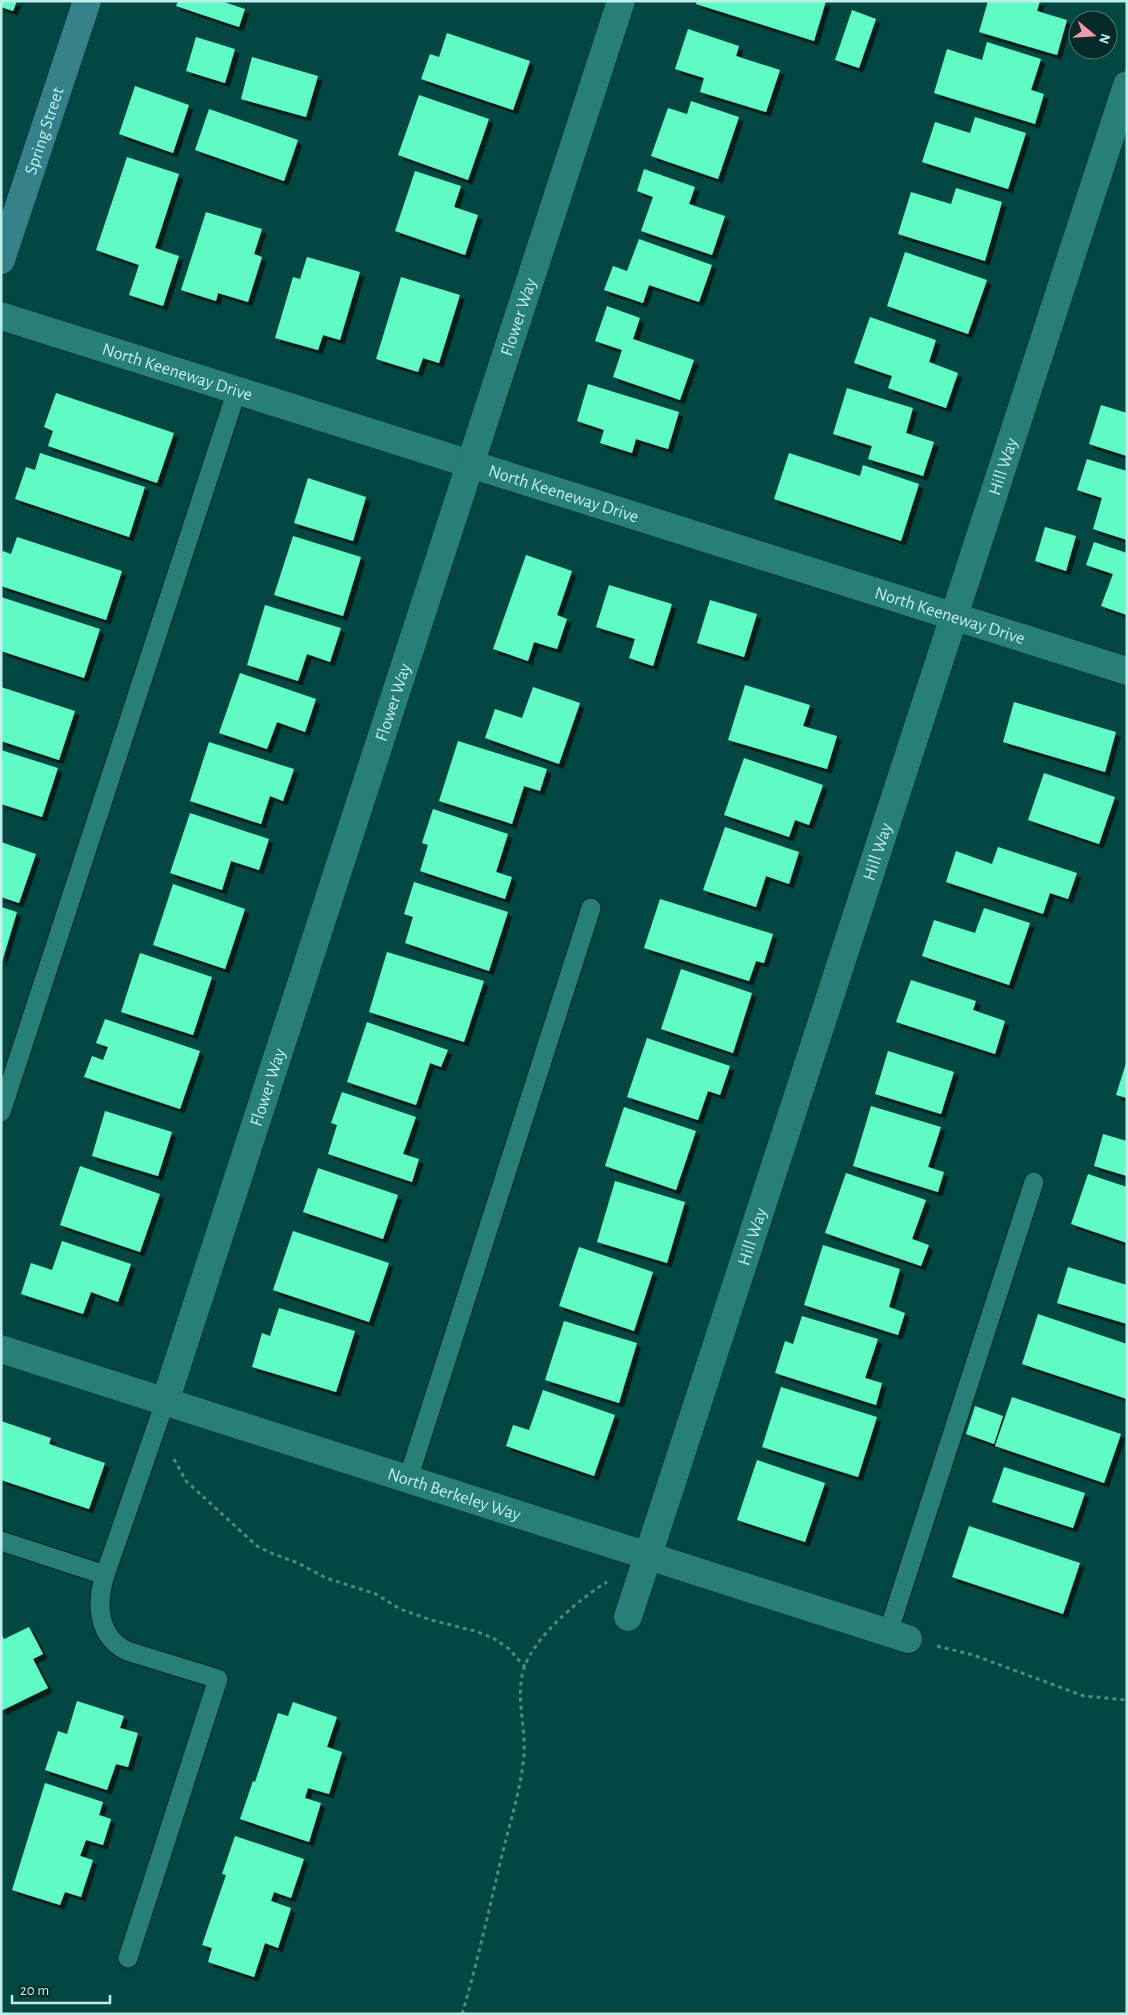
<svg xmlns="http://www.w3.org/2000/svg" width="1128" height="2015" font-family="'Alegreya Sans',sans-serif">
<defs>
<filter id="shadow"><feDropShadow dx="4.5" dy="4.5" stdDeviation="0" flood-color="#0009"/></filter>
</defs>
<rect width="100%" height="100%" fill="#034742"/>
<g fill="#60fac5" filter="url(#shadow)">
<polygon points="1,1 17,1 13,11 1,7"/>
<polygon points="178,1 221,1 245,9 239,27 176,6"/>
<polygon points="697,1 826,1 814,41 696,4"/>
<polygon points="988,1 1040,1 1037,11 1067,20 1057,55 979,32"/>
<polygon points="852,10 876,19 859,68 835,60"/>
<polygon points="688,29 739,46 736,56 780,70 766,112 700,92 704,78 675,69"/>
<polygon points="447,33 530,61 513,110 421,79 430,54 439,57"/>
<polygon points="196,37 235,49 225,83 186,71"/>
<polygon points="987,42 1041,59 1031,90 1044,94 1035,124 934,93 947,49 982,60"/>
<polygon points="252,57 318,76 306,117 241,99"/>
<polygon points="135,86 189,105 173,153 119,134"/>
<polygon points="419,95 489,119 468,180 398,155"/>
<polygon points="691,101 739,117 718,179 651,156 668,108 687,114"/>
<polygon points="209,109 298,140 284,181 195,150"/>
<polygon points="975,117 1026,133 1008,189 922,162 935,122 970,133"/>
<polygon points="127,157 179,174 155,248 179,256 163,306 129,295 139,265 96,250"/>
<polygon points="644,169 695,187 689,204 725,216 712,255 641,231 653,197 637,191"/>
<polygon points="415,171 461,186 454,207 478,215 465,255 395,231"/>
<polygon points="956,188 1002,202 985,261 898,234 911,192 951,204"/>
<polygon points="206,212 262,229 254,254 262,257 248,302 218,293 216,301 181,290"/>
<polygon points="639,239 712,265 699,302 649,285 643,303 604,290 613,266 627,271"/>
<polygon points="905,252 987,280 968,334 887,306"/>
<polygon points="307,257 360,272 340,340 323,335 318,350 275,338 293,277 300,279"/>
<polygon points="401,277 460,295 439,363 423,358 418,372 376,359"/>
<polygon points="607,306 640,318 633,339 694,360 680,400 613,377 622,350 595,341"/>
<polygon points="870,317 936,340 929,362 958,373 946,408 888,388 892,376 854,363"/>
<polygon points="588,384 679,412 668,449 636,439 632,453 600,443 604,430 577,421"/>
<polygon points="847,388 913,408 906,433 934,442 923,476 868,459 872,446 833,434"/>
<polygon points="56,393 174,433 157,483 48,446 53,431 44,427"/>
<polygon points="1101,405 1127,413 1127,456 1089,444"/>
<polygon points="40,453 145,487 129,537 15,499 26,467 35,470"/>
<polygon points="789,453 860,476 863,465 919,484 901,541 774,499"/>
<polygon points="1087,459 1127,471 1127,540 1093,529 1102,498 1077,490"/>
<polygon points="308,478 366,497 353,541 294,523"/>
<polygon points="1045,527 1076,536 1066,571 1035,561"/>
<polygon points="293,536 361,557 343,616 274,595"/>
<polygon points="17,537 122,571 106,620 1,586 1,555 3,551 11,554"/>
<polygon points="1094,542 1127,553 1127,615 1101,606 1113,574 1086,565"/>
<polygon points="526,555 572,571 557,615 567,619 557,649 534,642 528,661 493,649"/>
<polygon points="609,585 672,604 653,666 629,658 635,639 596,627"/>
<polygon points="1,597 100,629 84,678 1,651"/>
<polygon points="710,600 757,614 744,657 697,643"/>
<polygon points="265,605 341,628 330,662 307,654 298,681 247,665"/>
<polygon points="240,673 316,699 305,732 277,722 267,749 219,733"/>
<polygon points="745,685 810,705 803,726 837,736 827,769 728,740"/>
<polygon points="1,687 75,711 59,760 1,741"/>
<polygon points="533,687 580,703 559,764 485,738 495,709 522,718"/>
<polygon points="1014,702 1116,732 1105,772 1003,742"/>
<polygon points="458,741 547,769 540,791 524,786 512,824 439,801"/>
<polygon points="209,742 294,769 283,801 270,796 261,824 190,801"/>
<polygon points="1,750 58,768 42,817 1,804"/>
<polygon points="744,758 823,785 809,825 795,820 789,837 724,815"/>
<polygon points="1044,773 1115,797 1099,844 1028,820"/>
<polygon points="433,809 508,834 496,872 512,877 505,899 420,871 428,845 422,843"/>
<polygon points="190,813 269,839 259,870 231,861 222,890 170,873"/>
<polygon points="725,827 799,852 789,884 766,876 756,907 703,890"/>
<polygon points="1,842 36,854 19,903 1,897"/>
<polygon points="998,847 1077,873 1068,899 1050,893 1043,914 946,882 956,851 992,864"/>
<polygon points="414,882 508,912 489,971 405,943 413,917 404,914"/>
<polygon points="173,884 245,909 225,969 153,945"/>
<polygon points="660,899 773,934 764,963 756,961 749,981 644,948"/>
<polygon points="1,907 17,912 2,962 1,962"/>
<polygon points="984,908 1030,923 1009,985 922,956 934,920 975,933"/>
<polygon points="387,952 484,981 464,1042 369,1012"/>
<polygon points="140,953 212,977 193,1035 121,1012"/>
<polygon points="681,969 752,993 733,1053 661,1029"/>
<polygon points="911,980 976,1001 973,1010 1005,1021 995,1054 896,1022"/>
<polygon points="105,1019 200,1051 180,1109 84,1077 92,1056 103,1060 108,1047 96,1043"/>
<polygon points="367,1022 448,1050 441,1067 430,1063 416,1105 347,1082"/>
<polygon points="647,1038 730,1066 720,1095 708,1091 698,1120 627,1097"/>
<polygon points="888,1051 954,1072 941,1114 875,1094"/>
<polygon points="1127,1060 1127,1098 1116,1095"/>
<polygon points="342,1092 416,1117 403,1154 419,1159 412,1182 328,1154 337,1125 331,1123"/>
<polygon points="871,1106 941,1127 928,1167 944,1172 938,1192 853,1166"/>
<polygon points="624,1107 696,1131 676,1190 605,1166"/>
<polygon points="105,1111 172,1132 158,1176 92,1156"/>
<polygon points="1103,1134 1127,1141 1127,1176 1094,1166"/>
<polygon points="80,1166 160,1194 140,1252 60,1225"/>
<polygon points="318,1168 398,1195 383,1239 303,1212"/>
<polygon points="846,1173 926,1200 912,1239 929,1245 921,1266 825,1233"/>
<polygon points="1088,1174 1127,1187 1127,1243 1071,1224"/>
<polygon points="615,1181 685,1202 667,1263 597,1242"/>
<polygon points="293,1231 389,1263 369,1322 273,1290"/>
<polygon points="62,1241 131,1264 118,1302 91,1292 83,1314 21,1294 31,1263 52,1270"/>
<polygon points="823,1245 900,1269 889,1307 905,1313 898,1335 804,1305"/>
<polygon points="579,1247 653,1272 634,1331 559,1306"/>
<polygon points="1068,1267 1127,1285 1127,1324 1057,1303"/>
<polygon points="279,1308 355,1331 336,1392 252,1367 262,1333 270,1336"/>
<polygon points="1038,1314 1127,1344 1127,1399 1022,1364"/>
<polygon points="802,1316 878,1339 865,1378 882,1383 876,1405 775,1373 785,1341 793,1344"/>
<polygon points="564,1321 637,1343 619,1403 545,1380"/>
<polygon points="781,1387 877,1417 858,1477 762,1447"/>
<polygon points="543,1390 615,1415 594,1476 506,1446 513,1425 529,1430"/>
<polygon points="1012,1397 1121,1434 1104,1483 995,1446"/>
<polygon points="975,1406 1003,1416 994,1444 966,1434"/>
<polygon points="1,1421 51,1438 49,1444 105,1463 89,1509 1,1480"/>
<polygon points="757,1460 825,1483 805,1542 737,1520"/>
<polygon points="1004,1467 1085,1493 1073,1528 992,1502"/>
<polygon points="969,1526 1080,1563 1063,1614 952,1577"/>
<polygon points="29,1627 43,1654 33,1659 48,1688 1,1711 1,1634 4,1639"/>
<polygon points="77,1701 124,1716 120,1728 138,1733 128,1767 116,1764 107,1790 45,1770 58,1731 67,1734"/>
<polygon points="293,1702 337,1717 327,1747 342,1752 329,1794 308,1788 305,1798 321,1803 309,1842 240,1819 253,1781 255,1782 278,1713 288,1716"/>
<polygon points="45,1783 103,1802 99,1815 111,1819 103,1845 86,1840 80,1856 93,1860 81,1897 65,1892 60,1905 12,1890"/>
<polygon points="235,1836 304,1859 291,1898 274,1892 271,1901 291,1908 278,1948 265,1943 254,1977 208,1962 212,1948 202,1945 226,1875 222,1874"/>
</g>
<g fill="none" stroke-linecap="round" stroke-linejoin="round">
<defs>
<g id="lane">
<polyline points="1,1112 237,390"/>
<polyline points="408,1479 591,908"/>
<polyline points="1,1541 105,1575"/>
<polyline points="888,1633 1034,1182"/>
<path d="M128 1958 218 1679 127 1651C97 1636 96 1603 105 1575L165 1402"/>
</g>
<g id="street">
<path id="s1" d="M1 316 1127 671"/>
<path id="s2" d="M1 1349 908 1639"/>
<path id="s3" d="M165 1402 621 1"/>
<path id="s4" d="M628 1617 1127 85"/>
</g>
<g id="secondary">
<path id="s5" d="M1 260 87 1"/>
</g>
</defs>
<use href="#lane" stroke="#052a27" stroke-width="21"/>
<use href="#street" stroke="#052a27" stroke-width="29"/>
<use href="#secondary" stroke="#052a27" stroke-width="29"/>
<g stroke="#4e8a85" stroke-width="3" stroke-dasharray="4 4" stroke-linecap="butt">
<polyline points="174,1459 186,1481 257,1546 271,1553 298,1563 326,1578 376,1594 400,1609 431,1620 475,1631 493,1638 509,1649 525,1667"/>
<polyline points="937,1646 973,1655 1084,1696 1127,1700"/>
<path d="M462 2014C478 1961 489 1909 502 1855 510 1822 521 1789 524 1755 526 1726 515 1697 524 1668 535 1636 579 1599 607 1582"/>
</g>
<use href="#lane" stroke="#287f77" stroke-width="19"/>
<use href="#street" stroke="#287f77" stroke-width="28"/>
<use href="#secondary" stroke="#34818a" stroke-width="28"/>
</g>
<g text-anchor="middle" stroke-width="5" stroke-linejoin="round" paint-order="stroke">
<g font-size="18" fill="#beefe9" stroke="#052a27">
<text dy="6" stroke="none"><textPath href="#s5" startOffset="136">Spring Street</textPath></text>
<text dy="6" stroke="none"><textPath href="#s3" startOffset="1141">Flower Way</textPath></text>
<text dy="6" stroke="none"><textPath href="#s1" startOffset="185">North Keeneway Drive</textPath></text>
<text dy="6" stroke="none"><textPath href="#s4" startOffset="1210">Hill Way</textPath></text>
<text dy="6" stroke="none"><textPath href="#s1" startOffset="590">North Keeneway Drive</textPath></text>
<text dy="6" stroke="none"><textPath href="#s1" startOffset="995">North Keeneway Drive</textPath></text>
<text dy="6" stroke="none"><textPath href="#s3" startOffset="736">Flower Way</textPath></text>
<text dy="6" stroke="none"><textPath href="#s4" startOffset="805">Hill Way</textPath></text>
<text dy="6" stroke="none"><textPath href="#s3" startOffset="331">Flower Way</textPath></text>
<text dy="6" stroke="none"><textPath href="#s4" startOffset="400">Hill Way</textPath></text>
<text dy="6" stroke="none"><textPath href="#s2" startOffset="476">North Berkeley Way</textPath></text>
</g>
</g>
<rect width="1128" height="2015" fill="none" stroke="#beefe9" stroke-width="5"/>
<g transform="translate(1093 35) rotate(108)"><circle r="24" fill="#052a27" stroke="#4f7975"/>
<path d="M0-4L9 19L0 12L-9 19Z" fill="#f39aac"/>
<text y="-8" font-size="14" font-weight="bold" text-anchor="middle" fill="#beefe9">N</text>
</g>
<path d="M12 1995v8h98v-8" fill="none" stroke="#beefe9" stroke-width="2.5"/>
<text x="20" y="1995" font-size="15" fill="#beefe9" stroke="#052a27" stroke-width="4" paint-order="stroke">20 m</text>
</svg>
